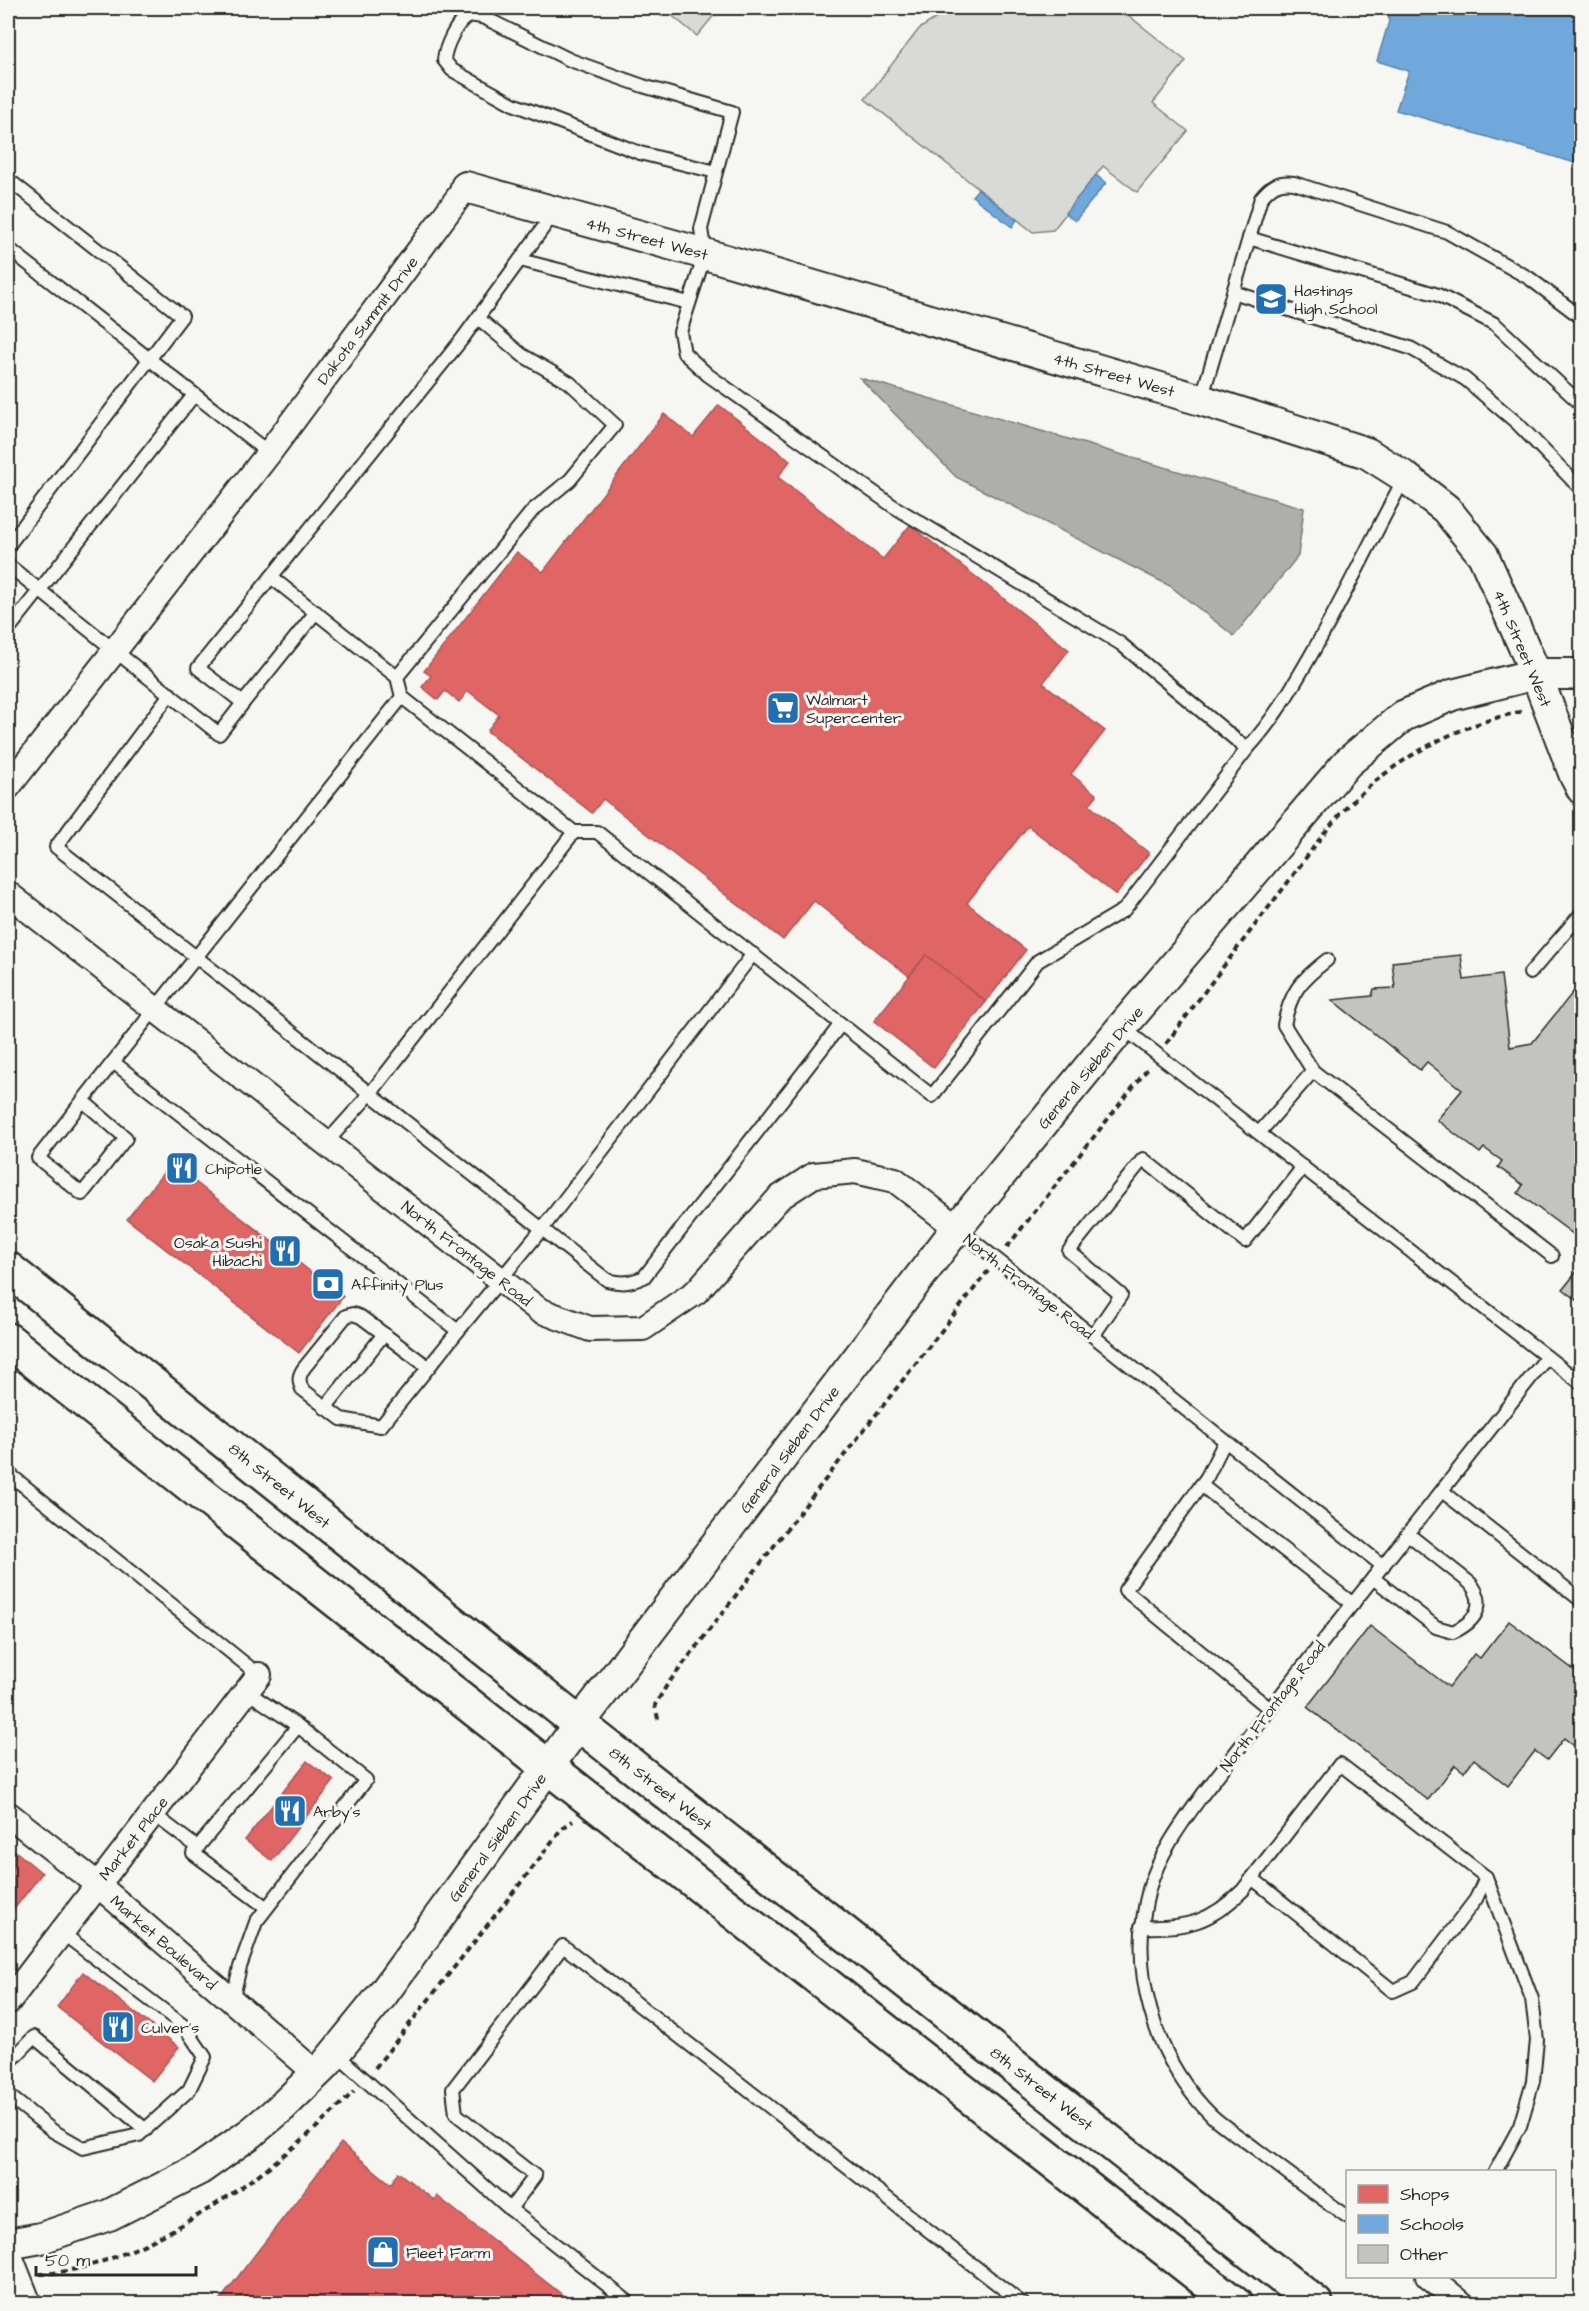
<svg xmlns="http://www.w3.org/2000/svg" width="1589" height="2311" font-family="'Architects Daughter',sans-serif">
<rect width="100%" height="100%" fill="#f6f6f2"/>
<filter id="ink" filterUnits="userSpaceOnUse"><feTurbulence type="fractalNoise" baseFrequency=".0167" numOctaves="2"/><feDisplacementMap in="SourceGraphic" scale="12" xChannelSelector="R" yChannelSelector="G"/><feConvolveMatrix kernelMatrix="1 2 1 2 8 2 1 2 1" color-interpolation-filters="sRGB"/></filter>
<g filter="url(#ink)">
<g fill="#d9d9d5" stroke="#828280" stroke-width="1.5">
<polygon points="675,8 720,8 697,36 670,14"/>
<polygon points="952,8 1119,8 1186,61 1153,103 1188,131 1137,192 1103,166 1053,230 1033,232 865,99 919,29"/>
</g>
<polygon fill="#aeaeab" stroke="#7a7a78" stroke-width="1.5" points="860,378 1304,508 1298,556 1234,636 1170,586 956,477"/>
<g fill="#e06666" stroke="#aa5454" stroke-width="1.5">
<polygon points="719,405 790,461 778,477 883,559 910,525 1069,650 1043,683 1105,731 1071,774 1097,795 1089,805 1149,853 1116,895 1028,826 967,903 1026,950 986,1002 926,955 909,976 814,901 783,940 603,799 592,813 487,731 499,715 468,691 459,702 445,691 438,700 422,687 431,676 424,671 517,552 543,572 664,414 693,437"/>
<polygon points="926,955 986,1002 934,1068 874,1021"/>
<polygon points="171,1163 343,1297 299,1353 127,1219"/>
<polygon points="307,1761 334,1781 272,1861 245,1840"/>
<polygon points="8,1845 42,1873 8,1917"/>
<polygon points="83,1972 179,2047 152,2081 57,2007"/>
<polygon points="341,2143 391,2184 398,2172 434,2200 437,2196 574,2304 217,2304"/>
</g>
<g fill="#6fa8dc" stroke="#5b82a7" stroke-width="1.5">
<polygon points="1388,8 1582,8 1582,165 1396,110 1409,71 1377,61 1389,21"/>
<polygon points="1096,175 1106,183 1075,221 1065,213"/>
<polygon points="978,189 1017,220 1012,227 972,196"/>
</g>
<g fill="#c3c3c0" stroke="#2b2b2b" stroke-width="1.5">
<polygon points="1461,955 1464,980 1501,975 1510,1047 1532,1043 1582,981 1582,1231 1577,1237 1518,1193 1523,1185 1498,1167 1502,1161 1484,1148 1480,1153 1437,1120 1462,1090 1427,1062 1420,1070 1332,1000 1372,996 1374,989 1395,988 1392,962"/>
<polygon points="1582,1265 1582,1304 1563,1289"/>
<polygon points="1509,1621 1582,1676 1582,1752 1564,1738 1547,1760 1535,1751 1508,1786 1474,1759 1464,1772 1455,1765 1428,1800 1307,1707 1370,1626 1449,1687 1474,1654 1480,1658"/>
</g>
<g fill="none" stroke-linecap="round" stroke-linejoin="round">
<defs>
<g id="service">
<path d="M716 172 640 153 513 104 452 70 444 60C445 48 457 19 470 16 474 15 481 17 485 18L570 60 643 86 732 112 701 229 705 254 680 332 684 353 708 375 893 506 1121 644 1247 749"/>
<polyline points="8,192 14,184 182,316 8,546"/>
<polyline points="1249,238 1438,295 1495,324 1582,405"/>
<polyline points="8,248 269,453"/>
<polyline points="520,260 689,303"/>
<polyline points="1233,292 1410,348 1465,379 1517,423 1582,490"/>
<path d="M1201 400 1261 198C1271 186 1278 181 1294 183L1447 232 1529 278 1582 318"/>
<polyline points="8,565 219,734 243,703 198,668 463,338 554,213"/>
<polyline points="8,630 194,395"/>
<polyline points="397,677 533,510 570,480 615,425 570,383 522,355 478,318"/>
<path d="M170 694 56 847 607 1280C622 1284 630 1283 644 1277L841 1024 597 832H574L402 697 397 677 271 577"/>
<polyline points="402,697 113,1062 458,1331 542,1229 753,954"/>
<polyline points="243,703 316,612"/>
<polyline points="1530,973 1582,913"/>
<path d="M841 1024 932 1096 1038 961 1124 910 1247 749C1273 721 1292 688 1311 655 1345 596 1373 536 1405 477"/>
<polyline points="1122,1027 1582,1384"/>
<polyline points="1313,1071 1552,1256"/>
<polyline points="83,1101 126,1138 82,1194 38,1158 113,1062"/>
<path d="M1259 1133 1313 1071 1284 1025C1290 992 1301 980 1327 960"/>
<polyline points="326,1143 370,1094 574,832"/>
<polyline points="957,1228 1383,1566"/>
<polyline points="1093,1336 1121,1295 1069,1251 1143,1159 1245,1241 1303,1167"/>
<path d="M428 1367 361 1317 353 1314 346 1316 304 1368C299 1375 298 1380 302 1389L341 1419 381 1426 458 1331"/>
<polyline points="325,1408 384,1334"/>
<polyline points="1225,1441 1207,1477 1125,1590 1270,1709"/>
<polyline points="8,1473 259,1675"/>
<polyline points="1201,1485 1353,1604"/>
<polyline points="1442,1491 1582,1601"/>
<path d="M1373 1578 1436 1627 1453 1632C1475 1622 1488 1604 1470 1583L1408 1534"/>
<polyline points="246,1691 298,1726"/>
<polyline points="152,1813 198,1848"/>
<polyline points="1252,1878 1393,1991 1413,1982 1476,1899 1486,1877"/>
<path d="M1141 1927C1186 1929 1211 1922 1243 1890L1340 1764 1486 1877 1532 1999 1537 2040 1533 2081 1520 2126 1495 2172"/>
<polyline points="232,2001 240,1967 256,1922 366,1780 298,1726 193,1853 267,1908"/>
<polyline points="335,2053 510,2209 631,2304"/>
<polyline points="8,2064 34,2037 146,2130"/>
<polyline points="8,2095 53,2131 83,2148 139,2135 189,2090 205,2057 184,2026 61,1932"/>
<polyline points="510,2209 535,2176 456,2114 453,2089 563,1946 1023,2304"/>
<path d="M1348 2217C1317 2195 1286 2172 1256 2149 1242 2138 1225 2128 1212 2116 1153 2058 1128 1968 1149 1889 1159 1854 1182 1823 1203 1794L1547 1357"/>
</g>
<g id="minor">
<polyline points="8,787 269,453 466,187"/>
<polyline points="8,894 539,1310 590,1329 643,1328 696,1292 779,1198 814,1175 855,1171 895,1180 957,1228"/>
<polyline points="8,1814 97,1884 317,2074"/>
<polyline points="8,2002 259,1675"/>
<polyline points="8,2251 29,2304"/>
<polyline points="1428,2276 1462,2304"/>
</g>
<g id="tertiary">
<polyline points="466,187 705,254 1201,400 1367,453 1405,477 1446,509 1483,555 1536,674 1575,776 1582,789"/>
<polyline points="8,2244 41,2238 109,2215 200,2169 251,2133 282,2107 326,2064 383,1994 579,1724 957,1228 1122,1027 1347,763 1403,716 1452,695 1536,674 1582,674"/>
</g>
<g id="trunk">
<polyline points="8,1269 579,1724 1316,2304"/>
<path d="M8 1340C414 1665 826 1983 1235 2304"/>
</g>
</defs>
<use href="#service" stroke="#2b2b2b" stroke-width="16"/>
<use href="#minor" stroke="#2b2b2b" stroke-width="28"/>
<use href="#tertiary" stroke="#2b2b2b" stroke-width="34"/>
<use href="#trunk" stroke="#2b2b2b" stroke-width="38"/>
<g stroke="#2b2b2b" stroke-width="4" stroke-dasharray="6 4.5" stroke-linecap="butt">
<path d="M1166 1044C1203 993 1241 943 1279 894 1300 867 1320 836 1343 811 1392 760 1455 725 1524 711"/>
<polyline points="1007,1247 1149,1067"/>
<polyline points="658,1719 655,1705 667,1685 807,1503 988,1271"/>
<polyline points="375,2068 537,1862 561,1829 573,1821"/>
<path d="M40 2274C142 2270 285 2164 354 2091"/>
</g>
<use href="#service" stroke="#f6f6f2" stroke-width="12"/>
<use href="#minor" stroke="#f6f6f2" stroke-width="24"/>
<use href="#tertiary" stroke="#f6f6f2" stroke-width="30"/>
<use href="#trunk" stroke="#f6f6f2" stroke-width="33"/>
</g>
</g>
<defs>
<symbol id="school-square" viewBox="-11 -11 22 22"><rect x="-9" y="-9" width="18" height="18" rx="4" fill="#1f6fb2" stroke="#f6f6f2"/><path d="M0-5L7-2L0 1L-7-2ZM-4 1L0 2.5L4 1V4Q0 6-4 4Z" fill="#fff"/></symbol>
<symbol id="supermarket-square" viewBox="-11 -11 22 22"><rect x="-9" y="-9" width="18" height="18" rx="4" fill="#1f6fb2" stroke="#f6f6f2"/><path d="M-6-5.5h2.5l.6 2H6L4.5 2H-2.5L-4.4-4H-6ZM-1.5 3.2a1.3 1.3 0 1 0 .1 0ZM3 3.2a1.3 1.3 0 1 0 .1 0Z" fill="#fff"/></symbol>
<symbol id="restaurant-square" viewBox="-11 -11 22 22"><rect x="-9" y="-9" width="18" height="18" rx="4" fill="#1f6fb2" stroke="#f6f6f2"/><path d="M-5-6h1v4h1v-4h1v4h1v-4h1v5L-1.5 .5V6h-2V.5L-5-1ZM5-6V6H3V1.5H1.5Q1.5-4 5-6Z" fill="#fff"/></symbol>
<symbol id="bank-square" viewBox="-11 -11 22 22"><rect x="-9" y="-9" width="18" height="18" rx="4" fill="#1f6fb2" stroke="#f6f6f2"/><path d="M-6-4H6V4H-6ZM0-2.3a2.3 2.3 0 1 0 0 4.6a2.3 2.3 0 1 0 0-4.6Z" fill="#fff"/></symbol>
<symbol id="shop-square" viewBox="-11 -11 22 22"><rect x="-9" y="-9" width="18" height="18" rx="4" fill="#1f6fb2" stroke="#f6f6f2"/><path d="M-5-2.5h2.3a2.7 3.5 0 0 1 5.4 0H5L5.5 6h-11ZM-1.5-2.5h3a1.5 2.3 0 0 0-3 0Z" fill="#fff"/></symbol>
</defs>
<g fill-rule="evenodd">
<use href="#school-square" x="1252" y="280" width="38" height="38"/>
<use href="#supermarket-square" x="764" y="689" width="38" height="38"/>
<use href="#restaurant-square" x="163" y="1149" width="38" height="38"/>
<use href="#restaurant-square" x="266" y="1232" width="38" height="38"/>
<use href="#bank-square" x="309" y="1265" width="38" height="38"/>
<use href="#restaurant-square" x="271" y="1792" width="38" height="38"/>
<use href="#restaurant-square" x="99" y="2008" width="38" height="38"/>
<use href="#shop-square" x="364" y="2233" width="38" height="38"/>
</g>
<g text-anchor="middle" stroke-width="6" stroke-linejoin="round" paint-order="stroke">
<g font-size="16" fill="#2b2b2b" stroke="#f6f6f2">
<text transform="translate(647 238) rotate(15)" y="6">4th Street West</text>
<text transform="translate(367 320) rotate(-53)" y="6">Dakota Summit Drive</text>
<text transform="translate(1114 374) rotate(16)" y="6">4th Street West</text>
<text transform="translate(1523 648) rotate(67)" y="6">4th Street West</text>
<text transform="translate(1090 1067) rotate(-50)" y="6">General Sieben Drive</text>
<text transform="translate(467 1253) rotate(38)" y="6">North Frontage Road</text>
<text transform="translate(1029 1286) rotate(38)" y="6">North Frontage Road</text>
<text transform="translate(789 1449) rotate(-53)" y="6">General Sieben Drive</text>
<text transform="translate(280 1485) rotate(39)" y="6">8th Street West</text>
<text transform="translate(1272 1706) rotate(-52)" y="6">North Frontage Road</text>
<text transform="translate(661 1788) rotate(38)" y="6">8th Street West</text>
<text transform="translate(497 1837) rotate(-54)" y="6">General Sieben Drive</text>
<text transform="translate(133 1838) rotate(-52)" y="6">Market Place</text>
<text transform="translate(164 1942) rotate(41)" y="6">Market Boulevard</text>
<text transform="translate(1042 2088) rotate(38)" y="6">8th Street West</text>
</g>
<g font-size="16" fill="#2b2b2b" stroke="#f6f6f2" text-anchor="start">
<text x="1294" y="296">Hastings<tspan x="1294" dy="18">High School</tspan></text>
<text x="806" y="705">Walmart<tspan x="806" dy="18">Supercenter</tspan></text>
<text x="205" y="1174">Chipotle</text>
<text x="262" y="1248" text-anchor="end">Osaka Sushi<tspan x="262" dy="18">Hibachi</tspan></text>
<text x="351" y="1290">Affinity Plus</text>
<text x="313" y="1817">Arby's</text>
<text x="141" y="2033">Culver's</text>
<text x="406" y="2258">Fleet Farm</text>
</g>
</g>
<rect width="1589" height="2311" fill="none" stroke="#f6f6f2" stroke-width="30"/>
<rect x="15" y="15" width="1559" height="2281" fill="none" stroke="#2b2b2b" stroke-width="2" filter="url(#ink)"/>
<rect x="1346" y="2170" width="210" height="108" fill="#f6f6f2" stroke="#a5a5a2" stroke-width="1.5"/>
<rect x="1358" y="2185" width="30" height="18" fill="#e06666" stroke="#a5a5a2" stroke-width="1.5"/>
<text x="1400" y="2200" font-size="18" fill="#2b2b2b">Shops</text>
<rect x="1358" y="2215" width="30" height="18" fill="#6fa8dc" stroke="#a5a5a2" stroke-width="1.5"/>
<text x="1400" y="2230" font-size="18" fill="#2b2b2b">Schools</text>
<rect x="1358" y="2245" width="30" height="18" fill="#c3c3c0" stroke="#a5a5a2" stroke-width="1.5"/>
<text x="1400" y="2260" font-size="18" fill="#2b2b2b">Other</text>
<path d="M36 2266v9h160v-9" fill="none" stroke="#2b2b2b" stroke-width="3"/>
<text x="45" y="2266" font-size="18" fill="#2b2b2b" stroke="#f6f6f2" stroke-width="4.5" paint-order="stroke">50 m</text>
</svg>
